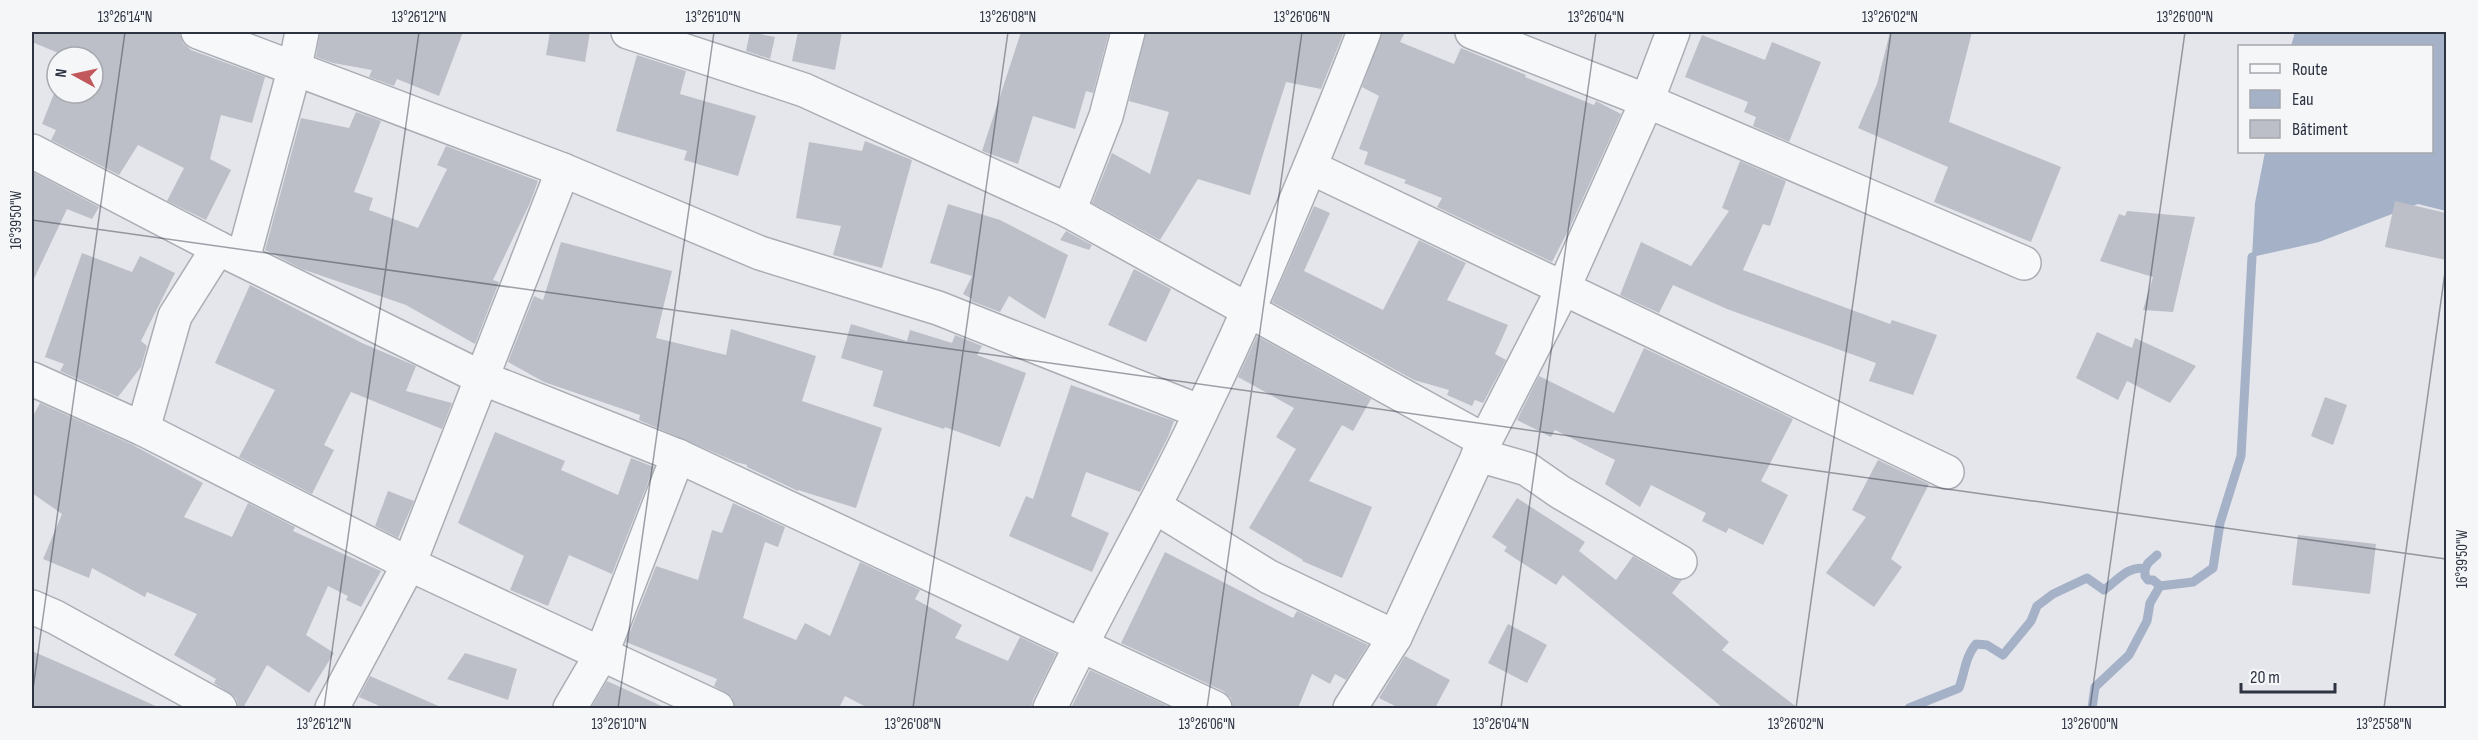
<svg xmlns="http://www.w3.org/2000/svg" width="2478" height="740" font-family="'Sofia Sans Condensed',sans-serif">
<rect width="100%" height="100%" fill="#e5e6eb"/>
<polygon fill="#a4b1c7" points="2295,32 2446,32 2446,211 2418,204 2319,242 2252,257 2255,203 2265,152 2432,152 2432,46 2291,46"/>
<g fill="none" stroke-linecap="round" stroke-linejoin="round">
<g stroke="#a4b1c7" stroke-width="9">
<polyline points="2145,569 2148,563 2157,555"/>
<path d="M1909 708 1959 688C1965 672 1965 657 1976 644L1987 645 2003 655 2031 621 2037 606 2053 594 2087 578 2104 590C2116 582 2129 564 2145 569V576L2148 580H2153L2160 586"/>
<polyline points="2092,708 2095,687 2129,655 2147,621 2150,603 2160,586 2193,582 2213,568 2220,523 2241,456 2252,257"/>
</g>
</g>
<g fill="#bcbfc7">
<polygon points="32,32 174,32 180,34 183,43 191,50 265,77 252,123 221,115 210,159 231,170 206,220 167,201 184,168 138,145 119,175 51,140 56,130 42,124 57,86 57,93 93,93 93,57 68,57 32,42"/>
<polygon points="320,32 463,32 439,96 397,79 394,86 369,77 372,70 333,63 316,57"/>
<polygon points="550,32 590,32 585,62 546,55"/>
<polygon points="750,32 775,37 770,59 746,51"/>
<polygon points="798,32 842,32 835,70 792,61"/>
<polygon points="1021,32 1109,32 1093,93 1086,91 1075,129 1033,116 1018,164 982,151"/>
<polygon points="1146,32 1344,32 1321,89 1286,82 1250,195 1198,179 1160,240 1092,203 1112,153 1150,174 1169,112 1129,101"/>
<polygon points="1382,32 1405,32 1400,42 1454,64 1461,48 1526,75 1525,77 1594,105 1596,101 1621,114 1570,227 1552,262 1437,207 1442,198 1404,183 1406,180 1364,164 1368,152 1359,149 1379,96 1362,87"/>
<polygon points="1890,32 1972,32 1949,122 2061,167 2031,242 1934,202 1948,167 1858,128 1877,84"/>
<polygon points="1702,35 1765,60 1772,42 1821,62 1789,142 1753,126 1756,117 1744,112 1748,102 1685,77"/>
<polygon points="637,55 686,71 680,94 756,116 738,176 684,160 687,151 616,131"/>
<polygon points="356,112 381,121 354,192 373,198 369,210 418,228 447,169 437,165 446,146 538,181 530,203 493,280 499,282 475,344 406,305 302,269 265,250 301,118 349,128"/>
<polygon points="865,141 912,160 882,268 833,255 841,226 796,218 809,142 862,151"/>
<polygon points="1740,161 1786,181 1770,226 1763,224 1743,270 1890,324 1892,320 1937,335 1913,395 1869,381 1876,363 1727,309 1673,285 1659,313 1620,295 1641,242 1691,266 1729,211 1722,208"/>
<polygon points="33,172 99,207 92,219 67,209 32,283"/>
<polygon points="2395,201 2446,213 2446,260 2385,247"/>
<polygon points="948,204 1000,220 1068,255 1045,319 1009,296 1000,312 971,301 972,299 963,294 972,276 930,263"/>
<polygon points="1314,206 1330,213 1304,271 1383,310 1419,240 1466,263 1447,300 1508,325 1495,354 1506,360 1483,403 1475,400 1472,406 1447,395 1449,390 1414,380 1272,302"/>
<polygon points="2127,211 2195,217 2173,312 2143,310 2153,277 2100,261 2119,214 2125,216"/>
<polygon points="1066,231 1092,245 1089,250 1060,240"/>
<polygon points="561,242 672,271 656,338 726,355 731,329 816,356 802,401 882,428 856,508 798,490 798,491 747,467 747,465 736,462 639,420 640,415 544,382 508,362 534,296 543,300"/>
<polygon points="82,253 132,272 140,256 175,273 141,341 147,346 141,367 118,397 60,371 64,364 45,357"/>
<polygon points="1134,269 1171,289 1146,342 1108,325"/>
<polygon points="250,285 362,343 416,366 406,391 452,403 442,429 351,392 324,445 334,450 312,494 239,457 275,390 215,363"/>
<polygon points="851,324 907,341 910,330 952,343 955,335 982,346 977,355 1026,373 1000,447 945,427 944,429 873,406 883,371 841,358"/>
<polygon points="2097,332 2132,348 2135,338 2196,366 2170,403 2127,381 2118,400 2076,378"/>
<polygon points="1257,336 1371,399 1353,431 1342,425 1309,481 1372,507 1342,578 1302,561 1303,560 1249,528 1296,449 1276,437 1294,408 1238,377"/>
<polygon points="1644,348 1793,419 1761,481 1788,495 1763,545 1729,528 1726,533 1702,521 1706,513 1651,485 1640,507 1605,484 1615,460 1555,430 1551,437 1517,420 1539,376 1614,413"/>
<polygon points="1071,385 1174,421 1168,437 1140,492 1086,472 1071,516 1109,533 1092,572 1009,536 1026,496 1033,499"/>
<polygon points="2325,397 2347,405 2333,445 2311,436"/>
<polygon points="40,403 131,444 203,483 184,517 232,537 248,503 295,527 293,531 381,571 361,607 346,600 348,596 328,586 306,635 334,653 309,693 267,665 243,708 239,708 236,698 214,683 216,679 174,655 197,614 147,592 145,597 92,568 89,578 43,559 62,514 32,493 32,418"/>
<polygon points="495,432 565,461 561,470 618,495 631,458 654,467 612,574 569,555 548,606 510,590 524,556 458,523"/>
<polygon points="1878,460 1929,484 1891,559 1902,567 1874,607 1826,573 1866,517 1852,510"/>
<polygon points="388,491 414,501 398,538 375,526"/>
<polygon points="1517,498 1585,542 1579,551 1616,580 1633,556 1671,578 1682,580 1672,593 1729,642 1722,650 1798,708 1723,708 1563,575 1556,585 1504,551 1507,547 1492,537"/>
<polygon points="733,503 785,527 778,547 765,542 743,618 796,640 805,623 830,636 860,562 920,590 915,599 962,625 955,638 1008,661 1020,637 1056,654 1033,700 1031,708 868,708 845,696 839,708 735,708 732,697 714,686 717,679 626,642 656,566 698,580 712,530 722,533"/>
<polygon points="2298,535 2376,544 2370,594 2292,585"/>
<polygon points="1165,552 1293,618 1297,611 1368,645 1346,680 1335,674 1330,684 1312,674 1298,708 1233,708 1231,698 1223,691 1121,643"/>
<polygon points="1508,624 1547,645 1527,683 1488,663"/>
<polygon points="32,651 78,671 160,708 32,708"/>
<polygon points="465,653 517,669 508,700 447,679"/>
<polygon points="1405,656 1450,680 1435,708 1399,708 1379,698"/>
<polygon points="1090,670 1172,708 1071,708"/>
<polygon points="370,676 443,708 384,708 359,697"/>
<polygon points="607,681 666,708 591,708"/>
</g>
<g fill="none" stroke-linecap="round" stroke-linejoin="round">
<defs>
<g id="street">
<polyline points="198,32 563,170 760,253 938,308 1201,412"/>
<polyline points="628,32 804,90 1069,211 1485,441"/>
<polyline points="1472,32 1647,101 2024,263"/>
<polyline points="32,151 218,248 482,378 678,456 1215,708"/>
<polyline points="1312,168 1947,472"/>
<polyline points="1069,211 1106,116 1128,32"/>
<polyline points="243,259 295,67 302,32"/>
<polyline points="32,379 143,429 409,564 717,708"/>
<polyline points="143,429 175,316 218,248"/>
<polyline points="1478,455 1527,469 1560,492 1680,562"/>
<polyline points="1154,506 1269,577 1395,637"/>
<polyline points="32,607 55,617 220,708"/>
<polyline points="332,708 409,564 563,170"/>
<polyline points="570,708 601,655 678,456"/>
<path d="M1050 708C1097 608 1154 513 1201 412 1261 288 1314 160 1364 32"/>
<polyline points="1350,708 1395,637 1485,441 1563,289 1647,101 1673,32"/>
</g>
</defs>
<use href="#street" stroke="#aaadb5" stroke-width="36"/>
<use href="#street" stroke="#f7f8f9" stroke-width="33"/>
</g>
<path fill="none" stroke="#2e3342" stroke-width="1.5" stroke-opacity="0.45" d="M32 220 2446 559M32 696 125 32M324 708 419 32M618 708 714 32M913 708 1008 32M1207 708 1302 32M1501 708 1596 32M1796 708 1891 32M2090 708 2185 32M2384 708 2446 265"/>
<rect width="2478" height="740" fill="none" stroke="#f4f6f8" stroke-width="66"/>
<rect x="2238" y="45" width="195" height="108" fill="#f4f6f8" stroke="#a5a8af" stroke-width="1.5"/>
<rect x="2250" y="64" width="30" height="9" fill="#f7f8f9" stroke="#a5a8af" stroke-width="1.5"/>
<text x="2292" y="75" font-size="18" fill="#2e3342">Route</text>
<rect x="2250" y="90" width="30" height="18" fill="#a4b1c7" stroke="#a5a8af" stroke-width="1.5"/>
<text x="2292" y="105" font-size="18" fill="#2e3342">Eau</text>
<rect x="2250" y="120" width="30" height="18" fill="#bcbfc7" stroke="#a5a8af" stroke-width="1.5"/>
<text x="2292" y="135" font-size="18" fill="#2e3342">Bâtiment</text>
<g transform="translate(75 75) rotate(278)"><circle r="28" fill="#f4f6f8" stroke="#a5a8af" stroke-width="1.5"/>
<path d="M0-4.5L10 22L0 15L-10 22Z" fill="#c1585c"/>
<text y="-9" font-size="16" font-weight="bold" text-anchor="middle" fill="#2e3342">N</text>
</g>
<path d="M2241 683v9h94v-9" fill="none" stroke="#2e3342" stroke-width="3"/>
<text x="2250" y="683" font-size="18" fill="#2e3342" stroke="#f4f6f8" stroke-width="4.5" paint-order="stroke">20 m</text>
<rect x="33" y="33" width="2412" height="674" fill="none" stroke="#2e3342" stroke-width="2"/>
<g font-size="15" text-anchor="middle" fill="#2e3342">
<text x="125" y="22">13°26'14"N</text>
<text x="419" y="22">13°26'12"N</text>
<text x="713" y="22">13°26'10"N</text>
<text x="1008" y="22">13°26'08"N</text>
<text x="1302" y="22">13°26'06"N</text>
<text x="1596" y="22">13°26'04"N</text>
<text x="1890" y="22">13°26'02"N</text>
<text x="2185" y="22">13°26'00"N</text>
<text transform="translate(16 220) rotate(-90)" y="5">16°39'50"W</text>
<text transform="translate(2462 559) rotate(-90)" y="5">16°39'50"W</text>
<text x="324" y="729">13°26'12"N</text>
<text x="619" y="729">13°26'10"N</text>
<text x="913" y="729">13°26'08"N</text>
<text x="1207" y="729">13°26'06"N</text>
<text x="1501" y="729">13°26'04"N</text>
<text x="1796" y="729">13°26'02"N</text>
<text x="2090" y="729">13°26'00"N</text>
<text x="2384" y="729">13°25'58"N</text>
</g>
</svg>
